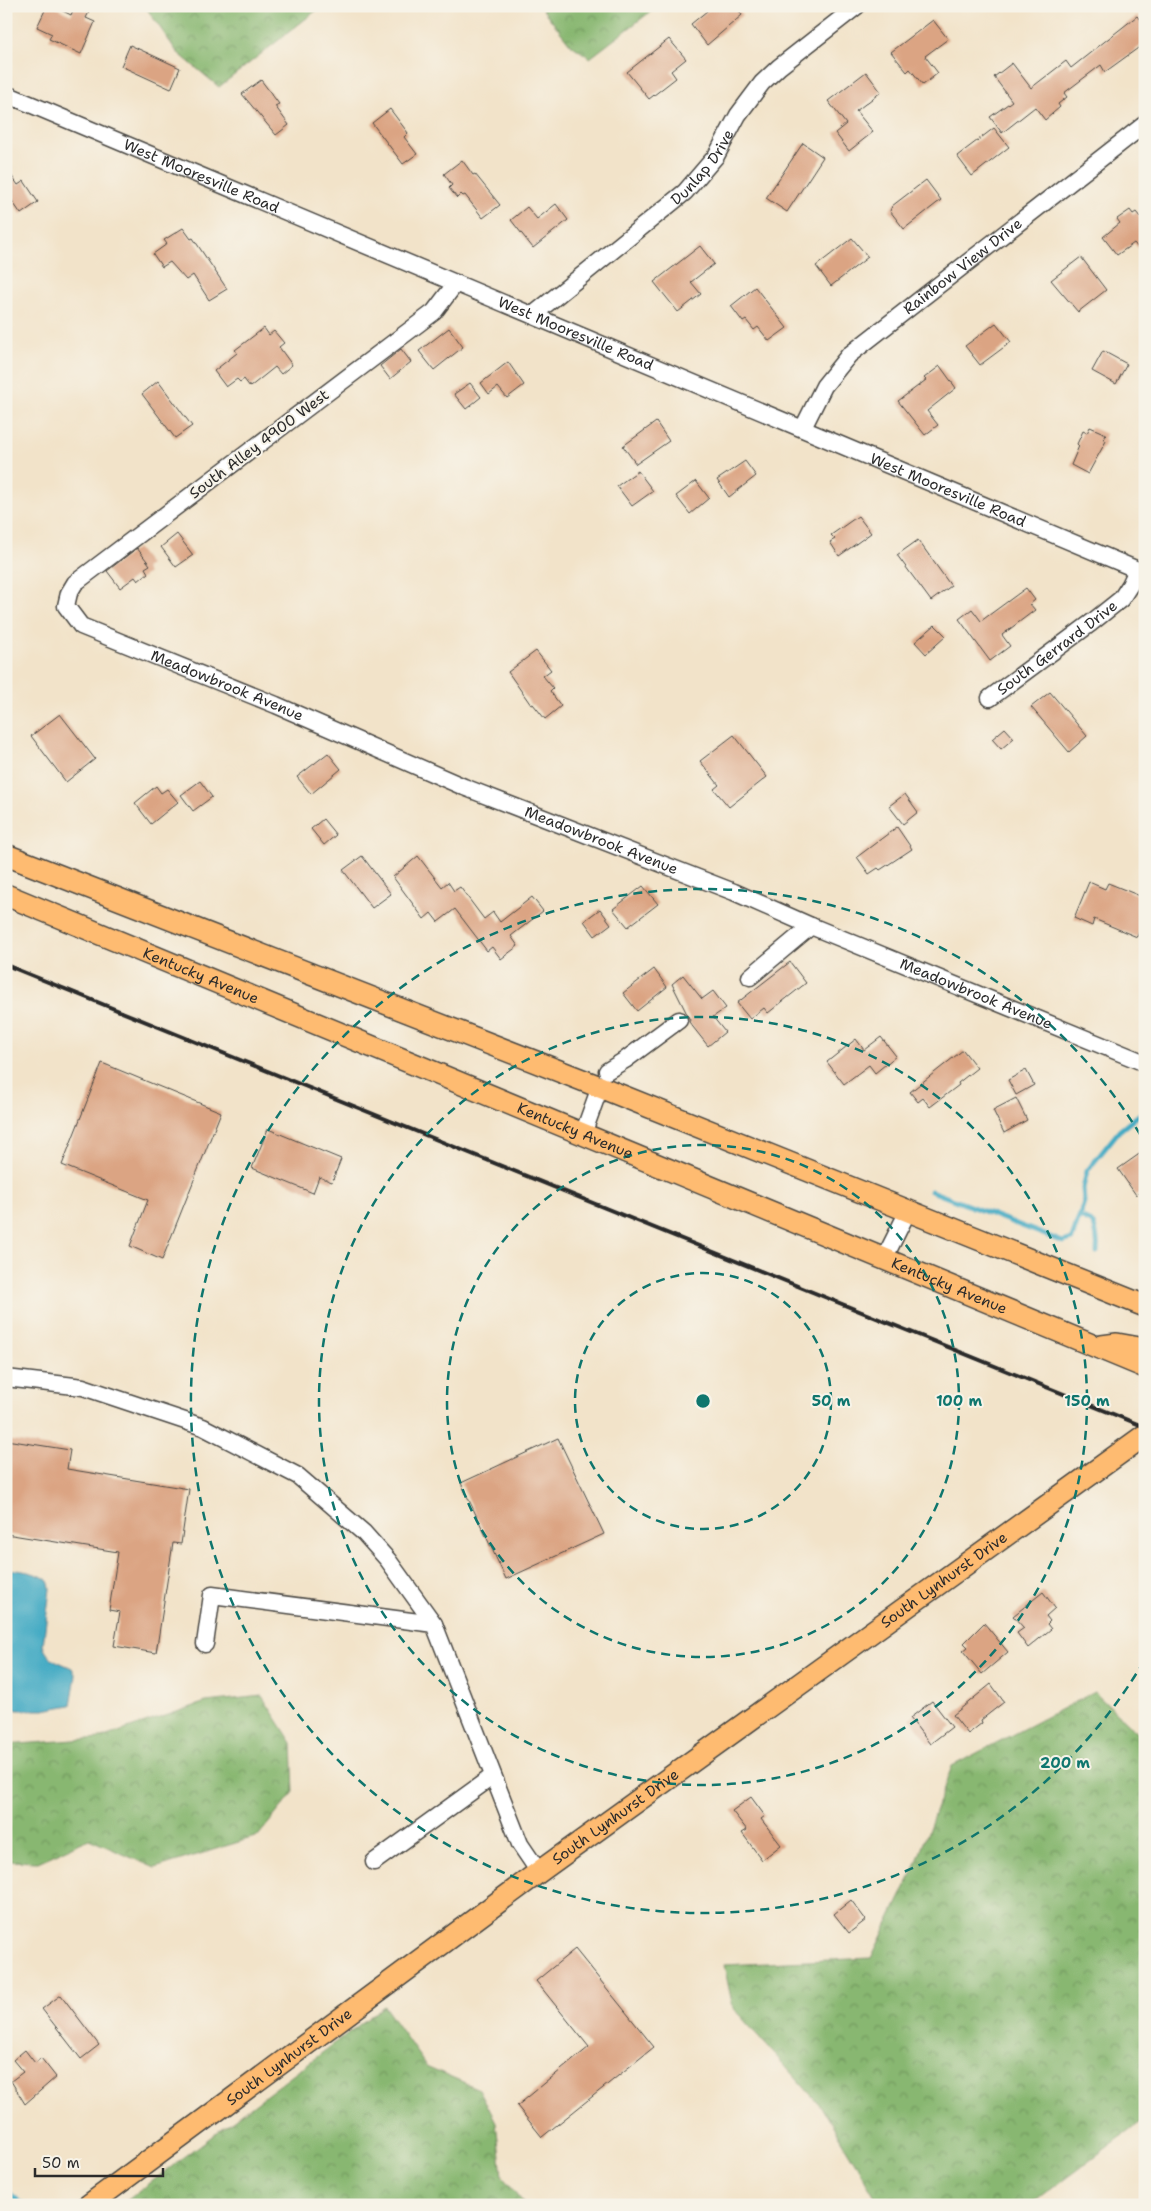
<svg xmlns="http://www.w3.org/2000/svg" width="1151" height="2211" font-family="'Shantell Sans',sans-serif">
<defs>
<pattern id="forest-crowns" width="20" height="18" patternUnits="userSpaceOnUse" patternTransform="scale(1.25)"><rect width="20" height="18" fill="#88b771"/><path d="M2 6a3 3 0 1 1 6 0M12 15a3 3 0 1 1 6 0" fill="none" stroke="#6f955d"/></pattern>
</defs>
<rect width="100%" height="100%" fill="#f7f3e8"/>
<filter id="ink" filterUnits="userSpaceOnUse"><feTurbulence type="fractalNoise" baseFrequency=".02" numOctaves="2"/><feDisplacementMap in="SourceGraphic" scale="10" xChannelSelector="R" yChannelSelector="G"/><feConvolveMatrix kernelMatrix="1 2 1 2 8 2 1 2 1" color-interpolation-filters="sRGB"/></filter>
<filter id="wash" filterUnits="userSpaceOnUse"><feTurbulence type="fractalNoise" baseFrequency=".0096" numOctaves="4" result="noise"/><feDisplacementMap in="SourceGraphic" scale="20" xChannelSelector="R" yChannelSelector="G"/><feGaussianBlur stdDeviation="1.12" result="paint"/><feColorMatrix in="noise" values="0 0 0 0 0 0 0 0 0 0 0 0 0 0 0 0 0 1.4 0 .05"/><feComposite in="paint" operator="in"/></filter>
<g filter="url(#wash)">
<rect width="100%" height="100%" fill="#f2e3c9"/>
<g fill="url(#forest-crowns)" stroke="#5a714e">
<polygon points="145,6 322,6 219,87 177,52"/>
<polygon points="540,6 658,6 590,58 570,44"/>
<polygon points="1094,1692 1145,1740 1145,2119 1030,2205 875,2205 876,2198 820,2105 733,2008 724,1965 871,1958 915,1867 952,1766"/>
<polygon points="262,1696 292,1743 294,1792 258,1836 155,1868 89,1839 38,1862 6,1861 6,1745 101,1738 206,1702"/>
<polygon points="384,2006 426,2066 479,2089 496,2122 502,2176 525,2205 121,2205"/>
</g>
<path fill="#44abc4" stroke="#386b78" d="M6 1569C18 1570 36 1572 46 1579 49 1581 50 1586 50 1589L43 1645C47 1660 60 1662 72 1668L76 1676 71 1705 44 1710H18L6 1707Z"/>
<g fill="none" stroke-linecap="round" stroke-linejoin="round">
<g stroke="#44abc4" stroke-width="5">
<polyline points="931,1191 1063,1242 1072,1239 1084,1202 1083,1188 1087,1171 1119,1131 1145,1110"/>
<path d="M1080 1217C1083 1219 1089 1220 1092 1223 1097 1229 1098 1245 1097 1252"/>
<polyline points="6,2190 23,2205"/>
</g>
</g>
<g id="blocks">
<g fill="#dba483">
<polygon points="47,6 53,6 71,15 75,6 89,12 86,18 95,22 81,54 49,39 52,34 37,27"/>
<polygon points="713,6 736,6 742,15 707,45 691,24"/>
<polygon points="1137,16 1145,25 1145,43 1105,72 1101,65 1064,93 1067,97 1058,104 1060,107 1045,120 1035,107 1002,133 990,117 1012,101 994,77 1012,63 1031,88 1066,61 1071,68"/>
<polygon points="933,20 948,39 925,56 938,73 923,85 910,69 907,72 891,52"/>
<polygon points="669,39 686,59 671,71 676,78 649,99 627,72"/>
<polygon points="130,45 180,68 171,89 121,66"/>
<polygon points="866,72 881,92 856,111 873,132 849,151 835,133 846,124 828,101"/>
<polygon points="261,80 279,104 275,106 289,125 276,135 242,94"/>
<polygon points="390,109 408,133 404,137 417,154 403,164 372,123"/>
<polygon points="994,128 1009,147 972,176 957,156"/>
<polygon points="803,143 823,157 787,212 766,198"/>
<polygon points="462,160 473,175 475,174 500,205 483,218 465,195 463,196 461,194 457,198 449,188 452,185 444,174"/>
<polygon points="6,168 18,185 24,181 38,202 21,214 6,192"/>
<polygon points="926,180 941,200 904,229 890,211 892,206"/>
<polygon points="556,204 568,220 533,248 511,220 527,207 537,219"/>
<polygon points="1130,210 1133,214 1136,212 1145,223 1145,256 1134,243 1117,255 1103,237 1120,223 1117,219"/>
<polygon points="183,228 191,239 193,238 227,289 209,300 193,275 186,280 170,262 162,267 153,254 167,244 164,240"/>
<polygon points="852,238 868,257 831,286 816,266"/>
<polygon points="700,246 714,264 691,282 701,294 678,312 654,282"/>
<polygon points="1081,257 1106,290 1078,312 1051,280"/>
<polygon points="755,287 787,328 769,341 758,327 754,330 746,320 743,322 731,306"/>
<polygon points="996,323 1011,342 980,365 965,346"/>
<polygon points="264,328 269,335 274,331 284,343 279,347 292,365 281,374 275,367 250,387 244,379 240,382 237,379 226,387 214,371 237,353 235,350"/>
<polygon points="449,328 463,347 434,370 419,351"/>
<polygon points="401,349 411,362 390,379 380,366"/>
<polygon points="1103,351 1127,364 1116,384 1092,371"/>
<polygon points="508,362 524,385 507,398 498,387 489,394 481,383"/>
<polygon points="940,366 956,388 927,411 938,425 925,435 898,401 926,380 924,378"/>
<polygon points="158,381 192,426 175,438 142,394"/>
<polygon points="470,383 481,397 466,409 454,394"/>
<polygon points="656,422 669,441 636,464 623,446"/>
<polygon points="1090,427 1106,434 1104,440 1106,441 1088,474 1071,465 1079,446 1077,444 1083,431 1087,433"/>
<polygon points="745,461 756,476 729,497 717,480"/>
<polygon points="638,471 653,491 632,506 617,486"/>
<polygon points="696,481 709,498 690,514 676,496"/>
<polygon points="858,516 871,533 839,556 830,542 835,539 831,535"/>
<polygon points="177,534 193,555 176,567 161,547"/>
<polygon points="918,540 951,586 931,601 897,555"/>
<polygon points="137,548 150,565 145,568 148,573 138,581 135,577 120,588 107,571"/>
<polygon points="1026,588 1035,600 1030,604 1035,610 1002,635 1010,646 990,661 959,619 972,609 981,621"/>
<polygon points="935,625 946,636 926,654 915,642"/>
<polygon points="536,651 551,670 543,676 553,688 550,691 561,706 545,719 533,704 531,705 508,672"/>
<polygon points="1050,692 1087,736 1069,752 1031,707"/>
<polygon points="60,714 95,759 66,782 31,736"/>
<polygon points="1005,728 1014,738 1001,749 992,739"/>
<polygon points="734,735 767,777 729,807 714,789 719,785 700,761"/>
<polygon points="328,753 341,769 311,794 297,777"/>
<polygon points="200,781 212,797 193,811 181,795"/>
<polygon points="156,786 161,793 167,789 178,802 151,824 135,803"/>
<polygon points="905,794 918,812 903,824 889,806"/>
<polygon points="323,819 336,835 324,845 311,829"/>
<polygon points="897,827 912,849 880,870 878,868 869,874 857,857"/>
<polygon points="362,856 391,894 372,908 343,870"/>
<polygon points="418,856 442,887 448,882 454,891 460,887 484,919 493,912 500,922 532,897 543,911 511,936 518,946 501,959 492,947 487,951 455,909 438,922 431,913 424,919 393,877"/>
<polygon points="1089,882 1105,889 1108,883 1145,898 1145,917 1137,937 1094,919 1092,926 1074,918"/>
<polygon points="643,886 658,904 628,927 613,909"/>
<polygon points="600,909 611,924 595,936 584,921"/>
<polygon points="790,962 806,983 768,1013 764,1008 750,1019 737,1003"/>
<polygon points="654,969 667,987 637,1011 623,993"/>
<polygon points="683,975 702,999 713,991 726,1008 713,1017 725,1032 708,1046 689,1022 690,1020 672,984"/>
<polygon points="881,1037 896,1056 875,1073 869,1065 844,1084 827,1062 856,1039 864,1050"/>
<polygon points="963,1050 977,1068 958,1083 959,1085 930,1107 923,1098 918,1102 910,1092"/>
<polygon points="102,1063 221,1112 162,1260 130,1246 148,1200 62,1165"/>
<polygon points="1026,1070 1034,1085 1016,1095 1008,1080"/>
<polygon points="1016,1098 1027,1120 1004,1133 993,1110"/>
<polygon points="268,1129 341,1159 332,1182 319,1177 313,1193 252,1168"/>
<polygon points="1145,1150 1145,1189 1136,1195 1118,1169"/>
<polygon points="558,1438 604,1534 506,1579 461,1483"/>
<polygon points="6,1440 70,1450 67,1469 189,1489 181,1544 173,1543 156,1653 114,1646 120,1612 109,1610 118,1552 6,1534"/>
<polygon points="1043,1592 1055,1608 1046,1616 1050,1621 1047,1624 1051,1629 1028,1648 1017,1633 1024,1628 1013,1616"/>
<polygon points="984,1623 1008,1652 982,1674 963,1651 968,1647 964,1643"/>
<polygon points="991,1684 1004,1702 981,1720 982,1723 968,1734 953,1715"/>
<polygon points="932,1701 952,1727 930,1744 910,1718"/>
<polygon points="751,1797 765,1816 761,1819 781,1845 762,1860 742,1833 747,1830 732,1811"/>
<polygon points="851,1900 866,1920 849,1933 834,1914"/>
<polygon points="575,1949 654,2047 542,2137 517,2106 589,2047 536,1981"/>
<polygon points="61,1995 99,2045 81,2059 42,2009"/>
<polygon points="25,2050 35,2063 41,2058 56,2077 25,2104 11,2081 23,2072 13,2060"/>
</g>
</g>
</g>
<g filter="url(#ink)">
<use href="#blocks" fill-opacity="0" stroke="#494743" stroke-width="1"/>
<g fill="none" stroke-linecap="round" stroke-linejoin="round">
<defs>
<g id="minor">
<path id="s1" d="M6 94 1145 573"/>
<path id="s2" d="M456 283 434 312 75 583 69 593 66 606 81 626 276 705 464 787 734 892 811 926 1145 1063"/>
<path id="s3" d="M533 315 685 192 716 156 738 115 762 83 779 67 857 6"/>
<path id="s4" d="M803 428 824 386 849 355 1145 124"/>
<path id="s5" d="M990 698 1091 623 1121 599 1130 585 1137 570"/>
<polyline points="750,977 811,926"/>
<polyline points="607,1071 625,1060 679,1020"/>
<polyline points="583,1134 600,1087"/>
<polyline points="884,1259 908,1211"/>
<polyline points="6,1378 83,1387 203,1427 298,1476 364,1533 388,1560 434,1624"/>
<polyline points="205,1644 212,1595 434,1624 520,1844 539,1872"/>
<polyline points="374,1862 493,1776"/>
</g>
<g id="major">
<polyline points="6,855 600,1087 1145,1306"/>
<path id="s6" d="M6 895 1145 1367"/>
<polyline points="1102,1346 1117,1344 1145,1349"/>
<path id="s7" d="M89 2205 543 1869 1145 1435"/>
</g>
</defs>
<use href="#minor" stroke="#494743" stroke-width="19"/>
<use href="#major" stroke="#494743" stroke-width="24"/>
<use href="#minor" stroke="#fff" stroke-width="16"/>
<use href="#major" stroke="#febb71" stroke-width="21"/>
<polyline stroke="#2b2b2b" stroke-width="4" points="6,965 1145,1427"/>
</g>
</g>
<g fill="none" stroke="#0f766e" stroke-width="2.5" stroke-dasharray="9 6">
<circle cx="703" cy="1401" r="128"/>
<circle cx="703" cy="1401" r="256"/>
<circle cx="703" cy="1401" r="384"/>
<path d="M1144 1661A512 512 0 1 1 1144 1141"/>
</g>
<g text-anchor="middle" stroke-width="4" stroke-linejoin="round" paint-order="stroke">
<g font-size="15" fill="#2b2b2b" stroke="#f7f3e8">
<text dy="5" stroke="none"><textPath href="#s3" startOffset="226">Dunlap Drive</textPath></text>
<text dy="5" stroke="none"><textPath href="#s1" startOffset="212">West Mooresville Road</textPath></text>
<text dy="5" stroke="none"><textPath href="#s4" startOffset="231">Rainbow View Drive</textPath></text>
<text dy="5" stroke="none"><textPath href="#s1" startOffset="618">West Mooresville Road</textPath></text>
<text transform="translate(259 444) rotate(-37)" y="5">South Alley 4900 West</text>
<text dy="5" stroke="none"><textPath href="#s1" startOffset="1022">West Mooresville Road</textPath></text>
<text dy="5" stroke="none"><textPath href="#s5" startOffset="84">South Gerrard Drive</textPath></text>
<text dy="5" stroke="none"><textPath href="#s2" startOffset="694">Meadowbrook Avenue</textPath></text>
<text dy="5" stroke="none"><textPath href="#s2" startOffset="1099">Meadowbrook Avenue</textPath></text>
<text dy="5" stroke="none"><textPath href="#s6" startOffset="211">Kentucky Avenue</textPath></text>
<text dy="5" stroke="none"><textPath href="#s2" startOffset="1504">Meadowbrook Avenue</textPath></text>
<text dy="5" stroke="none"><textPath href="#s6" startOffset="616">Kentucky Avenue</textPath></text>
<text dy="5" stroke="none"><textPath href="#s6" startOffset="1021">Kentucky Avenue</textPath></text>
<text dy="5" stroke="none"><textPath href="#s7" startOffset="1059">South Lynhurst Drive</textPath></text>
<text dy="5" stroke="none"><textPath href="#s7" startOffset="654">South Lynhurst Drive</textPath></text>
<text dy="5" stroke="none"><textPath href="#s7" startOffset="249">South Lynhurst Drive</textPath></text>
</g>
</g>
<circle cx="703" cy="1401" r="8" fill="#0f766e" stroke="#f7f3e8" stroke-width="2.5"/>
<g font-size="15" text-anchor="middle" font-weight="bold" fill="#0f766e" stroke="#f7f3e8" stroke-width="4" stroke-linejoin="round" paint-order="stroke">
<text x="831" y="1406">50 m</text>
<text x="959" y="1406">100 m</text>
<text x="1087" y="1406">150 m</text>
<text x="1065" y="1768">200 m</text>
</g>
<rect width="1151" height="2211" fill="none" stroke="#f7f3e8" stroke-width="25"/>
<path d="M35 2168v8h128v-8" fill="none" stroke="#2b2b2b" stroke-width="2.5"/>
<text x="42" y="2168" font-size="15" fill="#2b2b2b" stroke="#f7f3e8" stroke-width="4" paint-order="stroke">50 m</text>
</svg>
